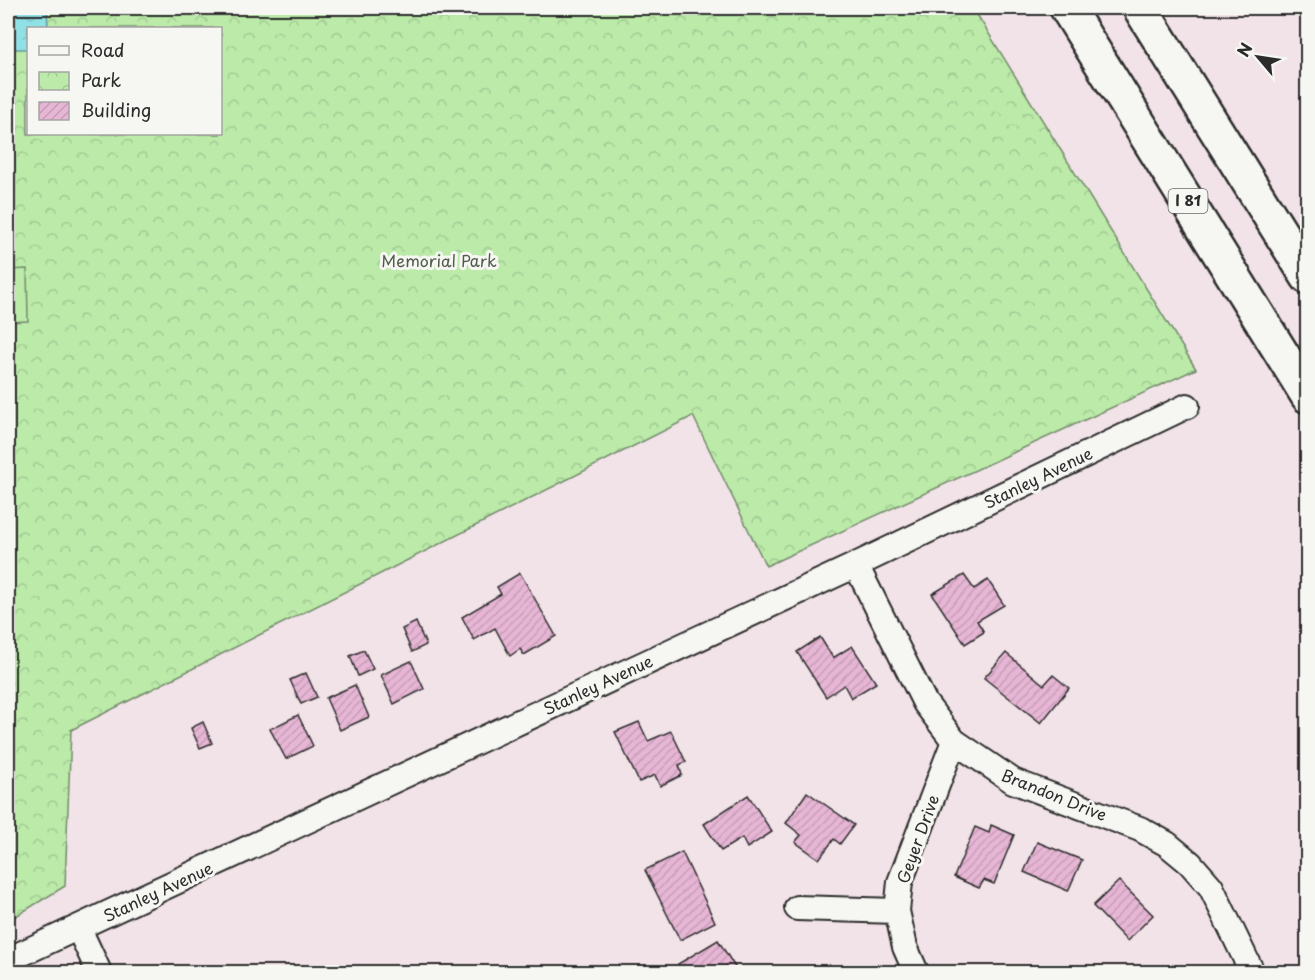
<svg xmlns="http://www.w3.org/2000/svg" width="1315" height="980" font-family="'Playpen Sans',sans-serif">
<defs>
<pattern id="park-crowns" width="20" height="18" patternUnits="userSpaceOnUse" patternTransform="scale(1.5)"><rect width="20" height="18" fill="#bbeaa9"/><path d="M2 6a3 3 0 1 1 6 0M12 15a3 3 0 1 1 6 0" fill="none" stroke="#a1c992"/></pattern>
<pattern id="water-ripples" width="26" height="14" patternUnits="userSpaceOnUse" patternTransform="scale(1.5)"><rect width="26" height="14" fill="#8fe1e6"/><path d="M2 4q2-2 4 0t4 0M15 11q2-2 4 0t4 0" fill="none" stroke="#7cc1c5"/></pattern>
<pattern id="building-hatch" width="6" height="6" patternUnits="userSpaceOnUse" patternTransform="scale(1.5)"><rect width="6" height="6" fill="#e7b6d5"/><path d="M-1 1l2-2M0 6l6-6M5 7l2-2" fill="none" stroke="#c69db7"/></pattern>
</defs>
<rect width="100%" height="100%" fill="#f2e3e9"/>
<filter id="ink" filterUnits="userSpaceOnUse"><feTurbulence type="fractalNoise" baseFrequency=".0167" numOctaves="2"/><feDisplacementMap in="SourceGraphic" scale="12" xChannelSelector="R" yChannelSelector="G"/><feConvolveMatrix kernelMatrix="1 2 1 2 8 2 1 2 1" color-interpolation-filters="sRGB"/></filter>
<g filter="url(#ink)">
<path fill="url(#park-crowns)" stroke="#738a6a" stroke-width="1.5" fill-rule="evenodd" d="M8 8H973L1196 369 766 566 693 416 71 730 65 886 8 921ZM28 28H220V134H28Z"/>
<polygon fill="#bbeaa9" stroke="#738a6a" stroke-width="1.5" points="27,269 28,321 8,322 8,270"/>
<polygon fill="url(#water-ripples)" stroke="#67989b" stroke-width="1.5" points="8,8 47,8 48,28 28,28 28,49 8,49"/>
<g fill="url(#building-hatch)" stroke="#2b2b2b" stroke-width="1.5">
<polygon points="520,573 556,636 524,655 520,649 510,656 495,628 474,640 462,617 501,594 497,587"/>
<polygon points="964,575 974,589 988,580 1004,605 977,621 984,632 965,644 932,594"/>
<polygon points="416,622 426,645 412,652 402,629"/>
<polygon points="820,637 833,658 852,646 876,683 851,698 844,685 826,697 797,652"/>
<polygon points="364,650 373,669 358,676 350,656"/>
<polygon points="1006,653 1044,685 1053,675 1069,688 1041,723 984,678"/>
<polygon points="411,661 424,689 394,704 381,675"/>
<polygon points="306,673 317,697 301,704 290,680"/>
<polygon points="355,685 369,717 340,730 326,698"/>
<polygon points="298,715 313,746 286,759 270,729"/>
<polygon points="203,722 212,743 200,748 191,728"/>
<polygon points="639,722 648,741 671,731 686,762 679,765 682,775 660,786 655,775 639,782 615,732"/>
<polygon points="807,792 854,825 840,844 834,839 819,859 795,842 801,835 786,823"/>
<polygon points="748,795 772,832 747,848 742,838 721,851 704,824"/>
<polygon points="991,825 1014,835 994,884 984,880 979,888 954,877 975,827 989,833"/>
<polygon points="1037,842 1082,860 1068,891 1024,872"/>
<polygon points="682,852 715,922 680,940 645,870"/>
<polygon points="1119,881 1153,915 1127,941 1093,906"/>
<polygon points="718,940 738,972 683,972 678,964"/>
</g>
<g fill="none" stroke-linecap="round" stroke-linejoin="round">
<defs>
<g id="street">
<polyline points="856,565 925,703 954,741 1013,781 1140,829 1167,844 1190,863 1211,887 1252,972"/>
<polyline points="797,908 897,911"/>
<polyline points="79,929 99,972"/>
<polyline points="8,960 856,565 1187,406"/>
<polyline points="916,972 905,947 897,911 900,882 954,741"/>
</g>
<g id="highway">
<polyline points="1067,8 1308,396"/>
<polyline points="1140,8 1308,277"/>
</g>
</defs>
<use href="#street" stroke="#2b2b2b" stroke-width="28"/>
<use href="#highway" stroke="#2b2b2b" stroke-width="38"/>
<use href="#street" stroke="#f6f6f2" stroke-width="24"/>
<use href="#highway" stroke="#f6f6f2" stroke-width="33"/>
</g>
</g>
<g text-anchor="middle" stroke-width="6" stroke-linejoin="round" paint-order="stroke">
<rect fill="#f6f6f2" stroke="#686867" stroke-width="1.5" x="1168.5" y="189" width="39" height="24" rx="4.5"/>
<g font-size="15" font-weight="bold" fill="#2b2b2b">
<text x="1188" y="206">I 81</text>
</g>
<g font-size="16" fill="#4f5b4a" stroke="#f6f6f2">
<text x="439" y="267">Memorial Park</text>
</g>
<g font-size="16" fill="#2b2b2b" stroke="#f6f6f2">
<text transform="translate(1038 478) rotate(-26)" y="6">Stanley Avenue</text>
<text transform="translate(598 685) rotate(-25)" y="6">Stanley Avenue</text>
<text transform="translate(1054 795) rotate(22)" y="6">Brandon Drive</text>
<text transform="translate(918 839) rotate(-70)" y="6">Geyer Drive</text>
<text transform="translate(158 892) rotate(-25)" y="6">Stanley Avenue</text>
</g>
</g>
<rect width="1315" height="980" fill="none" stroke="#f6f6f2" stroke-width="30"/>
<rect x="15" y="15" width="1285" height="950" fill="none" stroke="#2b2b2b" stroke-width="2" filter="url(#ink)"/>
<rect x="27" y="27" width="195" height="108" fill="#f6f6f2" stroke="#a5a5a2" stroke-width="1.5"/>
<rect x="39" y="46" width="30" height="9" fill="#f6f6f2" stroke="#a5a5a2" stroke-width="1.5"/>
<text x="81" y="57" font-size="18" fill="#2b2b2b">Road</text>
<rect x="39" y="72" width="30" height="18" fill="url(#park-crowns)" stroke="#a5a5a2" stroke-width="1.5"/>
<text x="81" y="87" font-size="18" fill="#2b2b2b">Park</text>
<rect x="39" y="102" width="30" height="18" fill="url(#building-hatch)" stroke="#a5a5a2" stroke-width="1.5"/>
<text x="81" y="117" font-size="18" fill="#2b2b2b">Building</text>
<g transform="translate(1258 57) rotate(299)" stroke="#f6f6f2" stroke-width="4.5" paint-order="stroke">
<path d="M0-4.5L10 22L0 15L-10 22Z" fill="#2b2b2b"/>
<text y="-9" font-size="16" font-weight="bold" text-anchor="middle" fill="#2b2b2b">N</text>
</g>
</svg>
